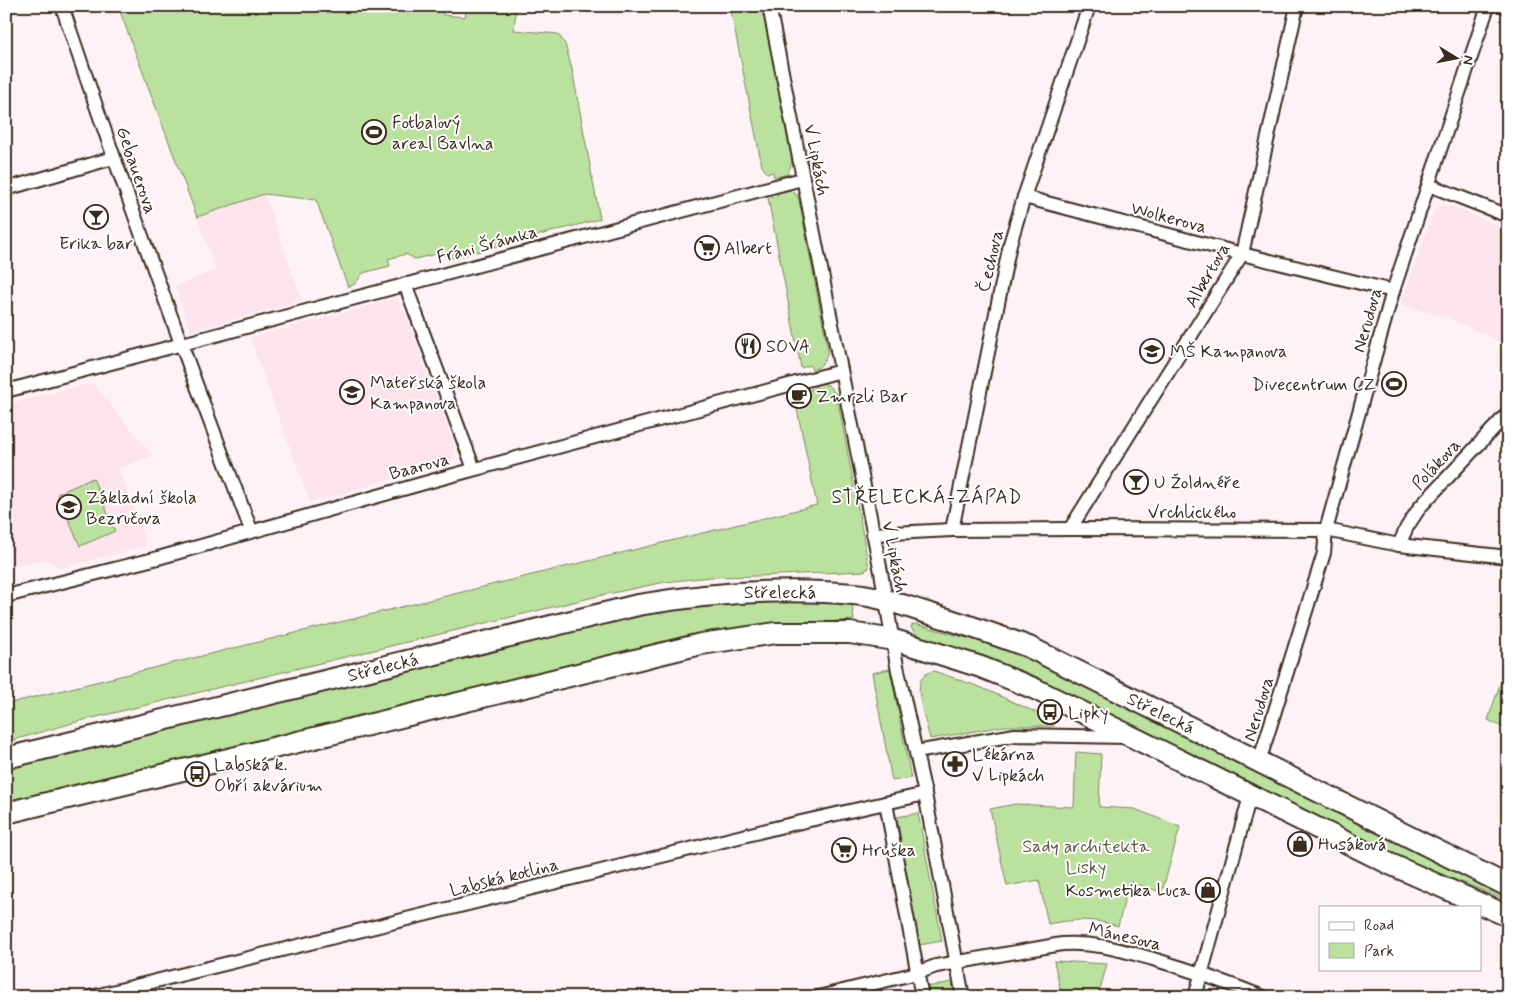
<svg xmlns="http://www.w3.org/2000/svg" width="1514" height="1003" font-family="Mynerve,sans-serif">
<rect width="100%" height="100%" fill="#fef2f6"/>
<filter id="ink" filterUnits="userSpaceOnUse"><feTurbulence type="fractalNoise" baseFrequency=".02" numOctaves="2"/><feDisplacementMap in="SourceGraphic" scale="10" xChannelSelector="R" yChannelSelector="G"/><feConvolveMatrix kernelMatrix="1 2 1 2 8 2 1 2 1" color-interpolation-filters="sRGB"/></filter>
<g filter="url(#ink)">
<g fill="#fce3ec">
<polygon points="264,194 302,300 191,331 175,287 216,270 197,217"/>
<polygon points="1442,205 1451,206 1508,230 1508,345 1446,317 1401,305 1433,214 1435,210"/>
<polygon points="398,298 403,312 404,311 455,447 454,456 448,464 310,502 250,338"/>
<polygon points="92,383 153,456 118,468 147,546 62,568 55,564 43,559 6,568 6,404"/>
</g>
<g fill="#bae29e" stroke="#7a865e">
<polygon points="118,6 392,6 443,12 443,15 465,17 467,6 516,8 514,30 558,34 565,44 572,69 600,219 453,258 441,253 415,259 406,254 388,259 390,266 363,273 355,284 348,287 316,200 264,194 197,217"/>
<polygon points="762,7 792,160 790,168 786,175 774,177 773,172 767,173 762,166 731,11"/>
<path d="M787 189 796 194 799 200 828 350C826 360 822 367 812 370L810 365 801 368 768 198 777 196V190Z"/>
<polygon points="819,382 828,385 837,395 869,568 864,571 757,576 710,577 665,582 598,596 80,721 6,742 6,704 817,505 794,395 815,388 815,383"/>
<polygon points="93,478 115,531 80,546 57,494"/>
<polygon points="773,600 852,604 854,620 736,628 6,804 6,767 631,616 701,605"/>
<polygon points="915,624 1026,654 1508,895 1508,901 1472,886 1394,857 930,641 918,635 911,628 912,625"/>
<polygon points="890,669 911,778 892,781 872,673"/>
<path d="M934 671 980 687 1055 721 1054 726H1004L930 739C927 725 915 692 921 680 924 674 929 672 934 671Z"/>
<polygon points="1502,678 1508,679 1508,730 1488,720"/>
<path d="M1076 752 1101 754 1099 807 1135 809 1180 827 1162 892 1129 882 1118 926C1091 918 1075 919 1048 924L1039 880 1007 886 990 809 1015 804 1074 807Z"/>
<polygon points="918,813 942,941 919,945 897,817"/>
<polygon points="1054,961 1107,964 1098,997 1062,997"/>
<polygon points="952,982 955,997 929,997 927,987"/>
</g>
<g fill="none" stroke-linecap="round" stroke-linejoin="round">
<defs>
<g id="street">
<path d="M62 6C121 182 185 357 251 530"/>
<polyline points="769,6 881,572 897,666 925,794 963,997"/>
<polyline points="1505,6 1508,8"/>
<polyline points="1429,185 1508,216"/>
<polyline points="6,189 113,158"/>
<polyline points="1024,197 1242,254 1393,291"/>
<polyline points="405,284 474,469"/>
<polyline points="6,391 802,179"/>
<polyline points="1070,529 1242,254 1297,6"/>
<polyline points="952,530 1010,244 1024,197 1089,6"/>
<polyline points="873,534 952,530 1070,529 1326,530 1399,545 1508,557"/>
<polyline points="1399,545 1407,527 1420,507 1508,413"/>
<polyline points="6,596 158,558 435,480 841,371"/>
<polyline points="916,752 1015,735 1127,737"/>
<polyline points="1259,762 1324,553 1326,530 1393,291 1488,6"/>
<polyline points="886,803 922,997"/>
<polyline points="91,997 779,827 925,794"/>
<path d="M818 997 917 973 936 966 1062 944C1097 942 1120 950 1153 959 1190 970 1226 982 1263 997"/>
<polyline points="1195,997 1250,796"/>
</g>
<g id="primary">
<path d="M6 758 638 605C710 593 781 587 854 594 877 596 899 604 921 611 958 622 994 634 1029 647L1508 886"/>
<polyline points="6,813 701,644 776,633 850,633 894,640 924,649 981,667 1033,688 1390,864 1508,916"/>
</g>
</defs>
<use href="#street" stroke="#3b2a1e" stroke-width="16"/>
<use href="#primary" stroke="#3b2a1e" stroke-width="24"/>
<use href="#street" stroke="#fff" stroke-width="12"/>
<use href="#primary" stroke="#fff" stroke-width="20"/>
</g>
</g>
<defs>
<symbol id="stadium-ring" viewBox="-11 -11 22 22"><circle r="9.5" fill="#fff" stroke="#3b2a1e" stroke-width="1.5"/><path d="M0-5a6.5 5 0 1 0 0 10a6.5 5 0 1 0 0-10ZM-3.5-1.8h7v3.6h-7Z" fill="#3b2a1e"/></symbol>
<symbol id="bar-ring" viewBox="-11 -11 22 22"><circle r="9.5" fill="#fff" stroke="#3b2a1e" stroke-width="1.5"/><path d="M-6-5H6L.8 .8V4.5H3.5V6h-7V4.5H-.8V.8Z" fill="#3b2a1e"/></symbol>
<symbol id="supermarket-ring" viewBox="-11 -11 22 22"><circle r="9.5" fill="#fff" stroke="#3b2a1e" stroke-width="1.5"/><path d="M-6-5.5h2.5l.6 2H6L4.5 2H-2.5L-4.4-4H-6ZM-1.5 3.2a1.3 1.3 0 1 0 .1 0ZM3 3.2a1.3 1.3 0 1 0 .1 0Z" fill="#3b2a1e"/></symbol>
<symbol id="restaurant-ring" viewBox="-11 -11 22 22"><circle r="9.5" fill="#fff" stroke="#3b2a1e" stroke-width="1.5"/><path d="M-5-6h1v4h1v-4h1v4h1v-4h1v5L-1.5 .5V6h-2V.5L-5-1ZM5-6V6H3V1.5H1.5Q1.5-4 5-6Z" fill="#3b2a1e"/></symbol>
<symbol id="school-ring" viewBox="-11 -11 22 22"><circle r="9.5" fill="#fff" stroke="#3b2a1e" stroke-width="1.5"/><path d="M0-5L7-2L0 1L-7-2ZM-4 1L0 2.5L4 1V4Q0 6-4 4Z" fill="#3b2a1e"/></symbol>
<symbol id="cafe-ring" viewBox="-11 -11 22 22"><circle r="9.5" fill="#fff" stroke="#3b2a1e" stroke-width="1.5"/><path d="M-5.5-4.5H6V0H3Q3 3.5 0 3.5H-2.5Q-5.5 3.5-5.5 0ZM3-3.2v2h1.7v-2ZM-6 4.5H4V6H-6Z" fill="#3b2a1e"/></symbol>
<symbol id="bus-ring" viewBox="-11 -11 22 22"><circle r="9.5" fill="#fff" stroke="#3b2a1e" stroke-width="1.5"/><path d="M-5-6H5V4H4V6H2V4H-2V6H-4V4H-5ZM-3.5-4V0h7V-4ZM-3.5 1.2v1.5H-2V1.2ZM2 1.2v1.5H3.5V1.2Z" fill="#3b2a1e"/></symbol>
<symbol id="pharmacy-ring" viewBox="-11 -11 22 22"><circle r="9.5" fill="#fff" stroke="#3b2a1e" stroke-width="1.5"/><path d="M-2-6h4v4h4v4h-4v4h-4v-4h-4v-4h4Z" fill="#3b2a1e"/></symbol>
<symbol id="shop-ring" viewBox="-11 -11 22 22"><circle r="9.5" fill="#fff" stroke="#3b2a1e" stroke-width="1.5"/><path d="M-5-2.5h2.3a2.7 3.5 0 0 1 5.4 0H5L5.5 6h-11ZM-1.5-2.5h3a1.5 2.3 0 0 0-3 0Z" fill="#3b2a1e"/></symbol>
</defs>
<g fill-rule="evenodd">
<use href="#stadium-ring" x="360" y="118" width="28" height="28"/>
<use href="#bar-ring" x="82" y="203" width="28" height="28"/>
<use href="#supermarket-ring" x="693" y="234" width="28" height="28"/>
<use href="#restaurant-ring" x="734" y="332" width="28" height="28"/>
<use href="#school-ring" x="1138" y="337" width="28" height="28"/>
<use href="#stadium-ring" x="1380" y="370" width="28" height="28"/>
<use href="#school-ring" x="338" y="378" width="28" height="28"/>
<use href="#cafe-ring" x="785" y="382" width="28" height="28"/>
<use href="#bar-ring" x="1122" y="468" width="28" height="28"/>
<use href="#school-ring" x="55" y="493" width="28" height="28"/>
<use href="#bus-ring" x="1036" y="698" width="28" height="28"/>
<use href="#pharmacy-ring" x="941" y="750" width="28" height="28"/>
<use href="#bus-ring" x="183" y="760" width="28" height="28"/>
<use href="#shop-ring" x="1286" y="830" width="28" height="28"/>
<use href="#supermarket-ring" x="830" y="836" width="28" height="28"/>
<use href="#shop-ring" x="1194" y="876" width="28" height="28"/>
</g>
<g text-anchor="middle" stroke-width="4" stroke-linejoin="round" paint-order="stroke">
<g font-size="18" fill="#3b2a1e" stroke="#fff" text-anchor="start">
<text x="392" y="128">Fotbalový<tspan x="392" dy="21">areal Bavlna</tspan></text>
<text x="96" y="249" text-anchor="middle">Erika bar</text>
<text x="724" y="254">Albert</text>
<text x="766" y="352">SOVA</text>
<text x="1170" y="357">MŠ Kampanova</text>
<text x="370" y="388">Mateřská škola<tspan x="370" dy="21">Kampanova</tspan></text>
<text x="1376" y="390" text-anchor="end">Divecentrum CZ</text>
<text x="816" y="402">Zmrzli Bar</text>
<text x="1154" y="488">U Žoldnéře</text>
<text x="86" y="503">Základní škola<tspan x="86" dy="21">Bezručova</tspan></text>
<text x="1068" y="718">Lipky</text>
<text x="972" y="760">Lékárna<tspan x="972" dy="21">V Lipkách</tspan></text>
<text x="214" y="770">Labská k.<tspan x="214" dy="21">Obří akvárium</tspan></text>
<text x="1318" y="850">Husáková</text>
<text x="862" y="856">Hruška</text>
<text x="1190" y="896" text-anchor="end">Kosmetika Luca</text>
</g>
<g font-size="18" fill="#3b2a1e" stroke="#fff">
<text transform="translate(817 160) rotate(79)" y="6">V Lipkách</text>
<text transform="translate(137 170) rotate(71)" y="6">Gebauerova</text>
<text transform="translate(1169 217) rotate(15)" y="6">Wolkerova</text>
<text transform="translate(487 244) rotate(-15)" y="6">Fráni Šrámka</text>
<text transform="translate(990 261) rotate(-77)" y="6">Čechova</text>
<text transform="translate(1207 275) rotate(-60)" y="6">Albertova</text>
<text transform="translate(1367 320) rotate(-74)" y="6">Nerudova</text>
<text transform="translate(1436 464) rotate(-47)" y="6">Polákova</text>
<text transform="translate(419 466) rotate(-15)" y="6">Baarova</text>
<text x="1192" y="518">Vrchlického</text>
<text transform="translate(895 557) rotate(79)" y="6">V Lipkách</text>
<text x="780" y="598">Střelecká</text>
<text transform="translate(383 667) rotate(-14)" y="6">Střelecká</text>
<text transform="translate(1258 709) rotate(-73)" y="6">Nerudova</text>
<text transform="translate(1161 713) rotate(26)" y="6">Střelecká</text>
<text transform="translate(504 877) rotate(-14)" y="6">Labská kotlina</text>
<text transform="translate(1125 936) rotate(13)" y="6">Mánesova</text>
</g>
<g font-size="18" fill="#5b583e" stroke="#fff">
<text x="1086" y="852">Sady architekta<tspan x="1086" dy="21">Lisky</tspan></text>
</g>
<g font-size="19" letter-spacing="1" fill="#3b2a1e" stroke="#fff">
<text x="927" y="503">STŘELECKÁ-ZÁPAD</text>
</g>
</g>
<rect width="1514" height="1003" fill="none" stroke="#fff" stroke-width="25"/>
<rect x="12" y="12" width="1489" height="978" fill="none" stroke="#3b2a1e" stroke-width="2" filter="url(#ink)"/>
<rect x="1319" y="906" width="162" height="65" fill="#ffffff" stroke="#b1aaa5"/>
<rect x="1329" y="922" width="25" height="8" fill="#ffffff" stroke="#b1aaa5"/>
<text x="1364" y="930" font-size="15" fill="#3b2a1e">Road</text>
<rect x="1329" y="943" width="25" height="15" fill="#bae29e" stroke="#b1aaa5"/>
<text x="1364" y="956" font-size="15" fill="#3b2a1e">Park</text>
<g transform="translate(1456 58) rotate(100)" stroke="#ffffff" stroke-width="4" paint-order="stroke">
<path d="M0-4L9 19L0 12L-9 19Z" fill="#3b2a1e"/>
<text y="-8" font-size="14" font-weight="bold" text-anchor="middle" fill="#3b2a1e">N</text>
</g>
</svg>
